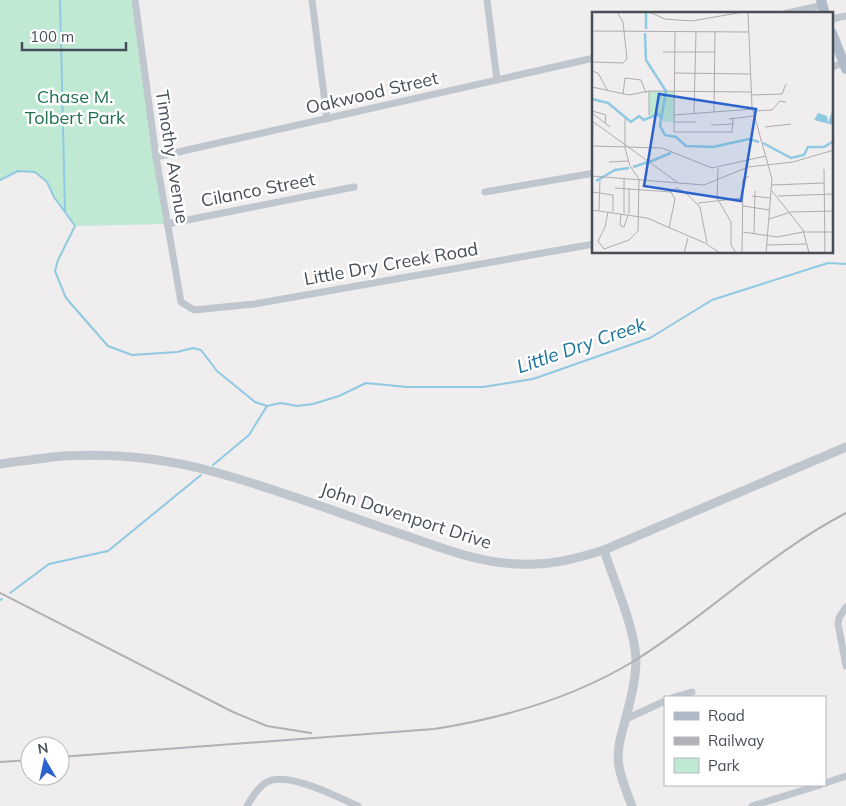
<svg xmlns="http://www.w3.org/2000/svg" width="846" height="806" font-family="Mulish,sans-serif">
<rect width="100%" height="100%" fill="#efeded"/>
<polygon fill="#bfe9d3" points="0,0 135,0 167,224 75,226 54,197 47,182 35,172 18,171 0,180"/>
<g fill="none" stroke-linecap="round" stroke-linejoin="round">
<g stroke="#90c9e2" stroke-width="2">
<polyline points="60,0 65,211"/>
<polyline points="0,180 18,171 35,172 47,182 54,197 75,226 58,260 55,271 66,298 108,346 132,355 177,352 193,348 201,350 217,371 255,402 267,406 281,403 297,406 313,404 339,396 366,383 407,387 483,387 533,379 650,338 712,300 828,263 846,264"/>
<polyline points="213,465 249,435 267,406"/>
<polyline points="10,593 49,564 108,551 201,475"/>
<polyline points="0,600 2,599"/>
</g>
<g stroke="#bfc6ce" stroke-width="7">
<polyline points="135,0 156,157 181,302 194,310 254,304 594,244"/>
<polyline points="312,0 327,119"/>
<polyline points="487,0 497,80"/>
<polyline points="784,14 823,5"/>
<polyline points="832,19 846,16"/>
<polyline points="832,67 843,63"/>
<polyline points="156,157 594,58"/>
<polyline points="485,192 594,173"/>
<polyline points="167,224 354,187"/>
<polyline points="846,607 839,618 838,624 846,666"/>
<polyline points="674,697 692,692"/>
<polyline points="626,719 665,701"/>
<polyline points="825,783 846,776"/>
<path d="M247 806C252 797 258 787 267 782 288 771 337 797 358 806"/>
<polyline points="752,806 820,785"/>
</g>
<g stroke="#bfc6ce" stroke-width="9">
<path d="M0 464C21 461 43 458 64 456 113 453 163 458 211 471 275 488 338 513 401 534 440 547 478 563 519 564 550 566 574 559 604 550L846 447"/>
<path d="M604 550C614 582 635 627 636 660 636 679 631 699 626 717 622 733 616 749 619 766 621 779 627 793 632 806"/>
</g>
<g stroke="#afbac9" stroke-width="10">
<polyline points="821,0 825,14"/>
<polyline points="832,33 846,69"/>
</g>
<g stroke="#b0b1b6" stroke-width="2">
<polyline points="0,593 233,712 267,726 311,733"/>
<path d="M60 757 434 729C504 718 573 698 634 661 707 616 769 553 846 513"/>
<polyline points="0,762 30,760"/>
</g>
</g>
<g text-anchor="middle" stroke-width="5" stroke-linejoin="round" paint-order="stroke">
<g font-size="18" fill="#474e58" stroke="#fff">
<text transform="translate(372 93) rotate(-13)" y="6">Oakwood Street</text>
<text transform="translate(172 157) rotate(81)" y="6">Timothy Avenue</text>
<text transform="translate(258 190) rotate(-11)" y="6">Cilanco Street</text>
<text transform="translate(391 264) rotate(-10)" y="6">Little Dry Creek Road</text>
<text transform="translate(406 516) rotate(18)" y="6">John Davenport Drive</text>
</g>
<g font-size="18" fill="#207150" stroke="#fff">
<text x="75" y="103">Chase M.<tspan x="75" dy="21">Tolbert Park</tspan></text>
</g>
<g font-size="19" font-style="italic" fill="#1a7298" stroke="#fff">
<text transform="translate(581 345) rotate(-19)" y="7">Little Dry Creek</text>
</g>
</g>
<g transform="translate(592 12)">
<rect width="241" height="241" fill="#efeded"/>
<path d="M57 79 82 80V110L71 109 68 102 57 105Z" fill="#bfe9d3"/>
<path d="M241 96V113L222 108 226 101 235 104 236 111Z" fill="#90c9e2"/>
<path fill="none" stroke="#90c9e2" stroke-width="2.5" d="M54 17V0M53 21 54 48 74 79 68 114 73 123 84 125 94 134 121 135 157 127 167 130M0 87 16 91 39 110 47 104 52 108 66 102 70 106M171 131 199 146 212 143 216 135H232L242 129M57 150 79 141M41 155 56 150M4 169 23 158 37 156"/>
<path fill="none" stroke="#acadb1" stroke-width="1" d="M57 0 73 7 100 9 151 0M156 0 160 95 180 167 174 241M0 19 157 20M83 19 82 120H140L141 107M71 40H123M0 50 31 51 35 47 31 10 25 0M0 59 6 61 16 79M83 61 159 62M0 75 37 83 57 79 159 80M57 79V103M31 82 33 66 49 68 54 81M159 83 190 82 194 72M0 99 14 103 13 111M161 99 180 98 188 89 194 90M122 100 123 19M0 101 18 115M102 101 104 20M82 103 161 97M137 107 162 104M0 109 85 170M82 110H104M119 113 142 112M173 115 199 112M0 134 70 136 120 156 174 144M0 143 1 113M17 150 36 149M126 156 125 186 139 210V233L144 241M232 157 233 241M0 164 112 173 156 155 201 150 242 138M180 173 232 171M23 176 79 180 85 176 95 182 108 195 115 231M180 179 211 218 217 241M0 180 21 183V200M160 184 179 186M186 184 242 182M106 191 151 186M151 194 178 198M0 198 55 206 113 231 128 241M7 198 8 168M16 200 13 215 6 229 12 237 37 228 46 219 47 167 38 154 33 136V107M32 201V167M29 202 28 213 32 215 36 203M37 202V176M177 207 199 200 242 199M77 216 83 187 79 180M151 220 185 225 211 220H242M162 222 163 179M174 233 215 232M92 241 96 226M150 241 151 168 157 164"/>
<path fill="#2b62cb" fill-opacity="0.15" stroke="#2b62cb" stroke-width="2.5" d="M67 82 164 97 149 189 52 174Z"/>
<rect width="241" height="241" fill="none" stroke="#474e58" stroke-width="2.5"/>
</g>
<rect x="664" y="696" width="162" height="90" fill="#ffffff" stroke="#b5b8bc"/>
<rect x="674" y="712" width="25" height="8" fill="#afbac9" stroke="#b5b8bc"/>
<text x="708" y="721" font-size="15" fill="#474e58">Road</text>
<rect x="674" y="737" width="25" height="8" fill="#b0b1b6" stroke="#b5b8bc"/>
<text x="708" y="746" font-size="15" fill="#474e58">Railway</text>
<rect x="674" y="758" width="25" height="15" fill="#bfe9d3" stroke="#b5b8bc"/>
<text x="708" y="771" font-size="15" fill="#474e58">Park</text>
<g transform="translate(45 761) rotate(351)"><circle r="24" fill="#ffffff" stroke="#b5b8bc"/>
<path d="M0-4L9 19L0 12L-9 19Z" fill="#2b62cb"/>
<text y="-8" font-size="14" font-weight="bold" text-anchor="middle" fill="#474e58">N</text>
</g>
<path d="M22 42v8h104v-8" fill="none" stroke="#474e58" stroke-width="2.5"/>
<text x="30" y="42" font-size="15" fill="#474e58" stroke="#ffffff" stroke-width="4" paint-order="stroke">100 m</text>
</svg>
